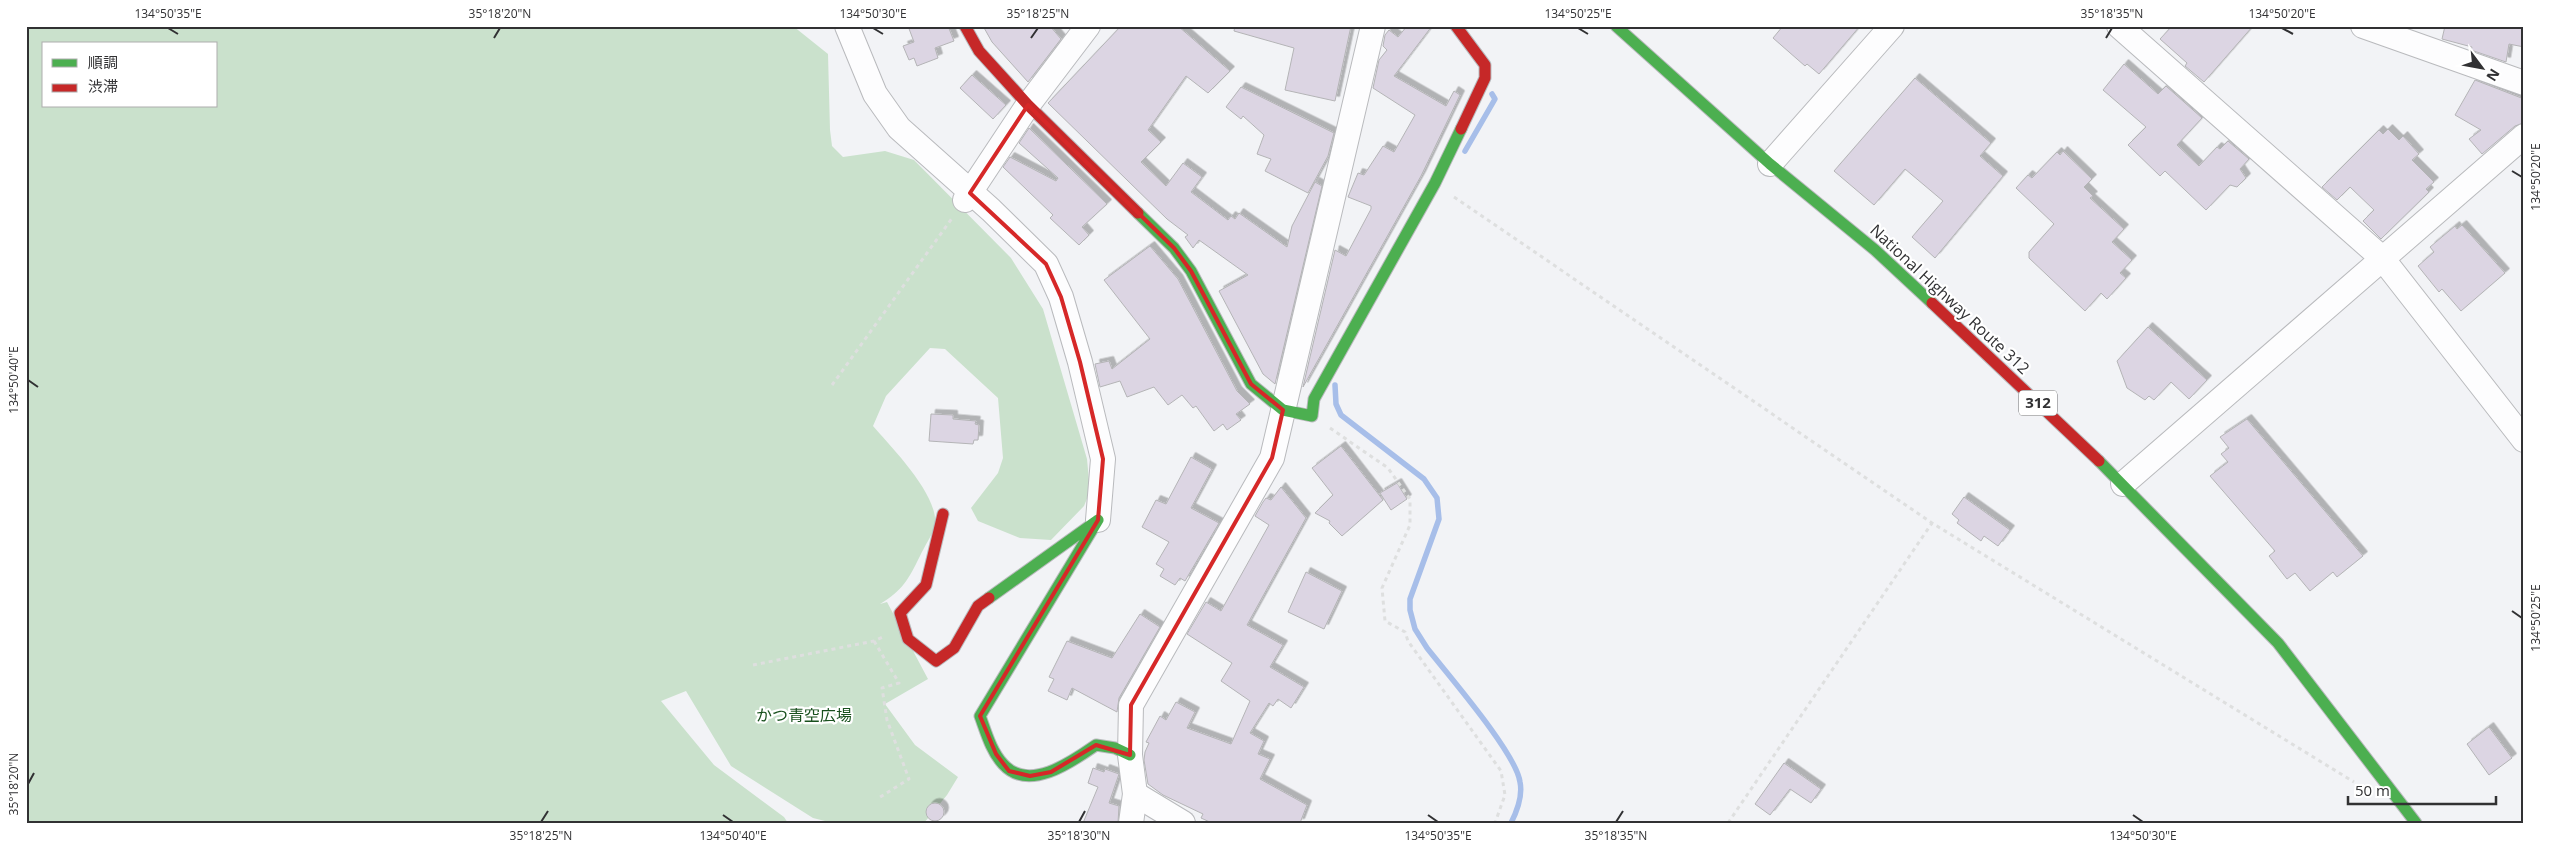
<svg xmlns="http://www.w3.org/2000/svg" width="2550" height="849" font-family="'Open Sans','Noto Sans JP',sans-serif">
<defs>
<filter id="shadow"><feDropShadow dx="4.5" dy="-4.5" stdDeviation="0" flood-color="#0004"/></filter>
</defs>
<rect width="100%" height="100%" fill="#f2f3f6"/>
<path fill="#cae1cc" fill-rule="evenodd" d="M26 26H793L828 54 830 130 832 146 843 157 885 151 914 160 1011 258 1043 309 1087 459 1090 491 1084 506 1051 540 1020 538 978 521 971 508 998 473 1003 458 998 398 945 349 930 348 886 396 873 426C891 447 939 495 935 525 933 534 924 547 920 556 908 580 903 590 880 604L887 602 928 679 885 704 915 745 958 777 947 795 924 823H833L813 818 731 766 686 691 661 701 714 765 784 817 788 823H26ZM44 44H216V106H44Z"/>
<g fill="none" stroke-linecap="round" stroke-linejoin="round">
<g stroke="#a7bee9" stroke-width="5.5">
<polyline points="1465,151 1495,99 1492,94"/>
<path d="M1335 385 1336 404 1341 415 1424 479 1437 498 1439 519 1410 599V610L1415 629 1427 648C1449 676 1516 753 1520 782 1523 796 1517 811 1511 823"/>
</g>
</g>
<g fill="#dcd5e3" stroke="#b4b4b6" filter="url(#shadow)">
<polygon points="908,26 948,26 954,41 935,48 938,58 917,66 914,58 909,60 903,46 914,42"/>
<polygon points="983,26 1050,26 1061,39 1028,82 992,42"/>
<polygon points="1121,26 1178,26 1230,71 1208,93 1186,76 1148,130 1161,142 1141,162 1166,186 1183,163 1202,177 1191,192 1228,220 1231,216 1235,219 1239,213 1287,247 1292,226 1315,182 1322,186 1275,384 1263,374 1219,291 1248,275 1199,240 1193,248 1185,237 1188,235 1167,219 1048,103"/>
<polygon points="1235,26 1351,26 1335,101 1285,90 1294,48 1234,31"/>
<polygon points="1407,26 1432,26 1394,76 1446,106 1454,91 1460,95 1421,176 1303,387 1335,250 1346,256 1371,209 1371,206 1348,197 1358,173 1364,175 1383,146 1394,152 1415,115 1373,88 1379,60 1387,50 1383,46 1385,35 1389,30 1398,37"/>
<polygon points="1783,26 1860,26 1819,74 1807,64 1805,66 1773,38"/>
<polygon points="2172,26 2253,26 2204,82 2185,66 2187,63 2160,39"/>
<polygon points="2445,26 2524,26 2524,47 2509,44 2506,62 2471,50 2472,47 2442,39"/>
<polygon points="2124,64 2158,94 2166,86 2202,118 2177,145 2199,166 2217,147 2220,149 2228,141 2249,159 2240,169 2246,178 2237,187 2230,185 2206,210 2165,171 2160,176 2128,145 2146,127 2103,90"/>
<polygon points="972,75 1006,105 993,119 960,88"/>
<polygon points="1915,78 1991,143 1980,156 2003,176 1935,258 1912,237 1943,201 1905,169 1874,205 1834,171"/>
<polygon points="2475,80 2524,99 2524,123 2515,126 2482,154 2469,139 2481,130 2455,115"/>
<polygon points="1241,87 1334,133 1328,156 1308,193 1265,171 1271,159 1257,154 1264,135 1243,116 1241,119 1226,107"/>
<polygon points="1029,128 1107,204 1082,227 1089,235 1079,245 1050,218 1053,215 1003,167 1010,157 1056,181 1058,178 1019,143"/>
<polygon points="2388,129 2399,140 2403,136 2419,154 2412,160 2434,182 2426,189 2429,192 2381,239 2363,221 2374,210 2350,187 2337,200 2322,187 2379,130 2383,134"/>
<polygon points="2063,151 2092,179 2084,187 2093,196 2090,198 2124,229 2112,242 2132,260 2120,273 2126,278 2107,299 2101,293 2085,311 2029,258 2029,252 2054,224 2016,188 2028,175 2032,178 2057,152 2060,155"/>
<polygon points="2462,225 2505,273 2461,311 2442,289 2439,292 2418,266 2434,252 2430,247 2455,226 2457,229"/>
<polygon points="1150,246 1178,279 1237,391 1250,404 1236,414 1241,420 1227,430 1223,424 1214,431 1196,406 1193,408 1182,395 1168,405 1154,387 1127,397 1120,381 1100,387 1095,364 1109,361 1112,369 1150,339 1104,280"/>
<polygon points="2148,327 2207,380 2189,399 2171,382 2154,400 2149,396 2145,400 2127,388 2117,361"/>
<polygon points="931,414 953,415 953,419 976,421 975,424 979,425 978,440 974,440 973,444 929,441"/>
<polygon points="2247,419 2363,556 2337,577 2333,572 2310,591 2295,573 2287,579 2269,556 2275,551 2210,476 2228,462 2221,454 2229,448 2220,437"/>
<polygon points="1341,446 1383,500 1342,536 1329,523 1330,521 1315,513 1333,495 1312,468"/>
<polygon points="1191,457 1212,469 1191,508 1219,523 1185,581 1180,578 1175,585 1160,576 1164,569 1156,564 1169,542 1142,527 1156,500 1166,504"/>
<polygon points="1397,483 1407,499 1391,510 1380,493"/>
<polygon points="1281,487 1306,518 1247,625 1283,645 1270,667 1304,687 1291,708 1278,699 1273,706 1269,703 1250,733 1264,741 1258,754 1270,759 1260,779 1307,805 1300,823 1212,823 1201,818 1203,814 1163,795 1148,784 1144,760 1145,752 1149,743 1146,742 1160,716 1166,720 1176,702 1195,712 1187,728 1231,744 1250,701 1221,681 1232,663 1187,634 1206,602 1221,611 1269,525 1255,516 1263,502 1266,498 1271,500"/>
<polygon points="1964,497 2010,530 1998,546 1984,536 1981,541 1957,523 1959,520 1952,514"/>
<polygon points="1306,572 1342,591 1324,629 1288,612"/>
<polygon points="1140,614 1160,627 1119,698 1117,712 1072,688 1067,700 1048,691 1054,679 1049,677 1067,641 1112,658"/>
<polygon points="2489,727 2512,758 2489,775 2467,744"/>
<polygon points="1784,763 1821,789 1811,803 1790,789 1770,815 1755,804"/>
<polygon points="1093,768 1104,772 1105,769 1119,774 1109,803 1119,806 1118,823 1083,823 1098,787 1088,783"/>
<circle cx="935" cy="812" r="9"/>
</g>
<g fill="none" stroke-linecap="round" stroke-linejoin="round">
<defs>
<g id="street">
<polyline points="847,26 875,94 899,128 991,210 1046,264 1061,297 1080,362 1103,459 1098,520"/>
<polyline points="2119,26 2382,258 2524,440"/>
<polyline points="2363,26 2524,83"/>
<polyline points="1770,164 1892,26"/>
<polyline points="965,200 1028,105 1088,26"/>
<polyline points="2123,484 2524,136"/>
<polyline points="1135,794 1183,823"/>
<polyline points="1131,823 1135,794 1130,755 1131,705 1272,458 1373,26"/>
</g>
<g id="fast">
<polyline points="1616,26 1770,164 1875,250 1932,303"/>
<polyline points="1138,213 1174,248 1191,271 1251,384 1283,410 1312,416 1314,399 1435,183 1461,129"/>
<polyline points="2099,461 2278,643 2416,823"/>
<path d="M989 598 1098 520 980 716C986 732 991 751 1003 764 1029 793 1073 761 1096 745L1115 748 1130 755"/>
</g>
<g id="jam">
<polyline points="965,26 979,51 1028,105 1138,213"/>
<polyline points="1456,26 1485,65 1485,78 1461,129"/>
<polyline points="1932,303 2099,461"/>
<polyline points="943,514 926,585 900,613 908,639 936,661 954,648 978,606 989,598"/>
</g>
</defs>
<use href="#street" stroke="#b9babd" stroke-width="26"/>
<use href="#fast" stroke="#b9babd" stroke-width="13"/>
<use href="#jam" stroke="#b9babd" stroke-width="13"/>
<g stroke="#dedfdf" stroke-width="3" stroke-dasharray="4 4" stroke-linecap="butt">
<polyline points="1454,197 1932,523 2354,782"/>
<polyline points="832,385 953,217"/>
<polyline points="1330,428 1388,468 1410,499 1410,525 1382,588 1385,621 1405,632 1408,641 1501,771 1505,795 1495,823"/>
<polyline points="874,641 899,683 882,688 887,720 909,779 877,799"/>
<polyline points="753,665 874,641 885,636"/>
<polyline points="1728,823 1932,523"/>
</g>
<use href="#street" stroke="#fdfdfe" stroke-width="24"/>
<use href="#fast" stroke="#4caf50" stroke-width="11"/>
<use href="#jam" stroke="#c62828" stroke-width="11"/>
</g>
<path fill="none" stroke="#d62828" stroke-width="4" stroke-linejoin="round" d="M1028 105 1174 248 1191 271 1251 384 1283 410 1272 458 1131 705 1130 755 1096 745 1051 772 1030 776 1009 771 996 754 980 716 1098 520 1103 459 1080 362 1061 297 1046 264 970 193Z"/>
<path fill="none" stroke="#313133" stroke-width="2" d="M168 28 178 34M873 28 883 34M1578 28 1588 34M2282 28 2293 34M494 38 500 28M1031 38 1038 28M2106 38 2112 28M2512 171 2522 177M28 380 38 387M2512 611 2522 618M28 784 34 773M723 815 733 822M1428 815 1438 822M2133 815 2143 822M541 822 548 811M1079 822 1085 811M1616 822 1623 811"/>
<g text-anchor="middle" stroke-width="4.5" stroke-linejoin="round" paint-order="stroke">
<rect fill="#fff" stroke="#6f6f70" stroke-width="1" x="2019" y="390.5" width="38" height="25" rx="4"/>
<g font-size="15" font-weight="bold" fill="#313133">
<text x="2038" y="408">312</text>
</g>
<g font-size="16" fill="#313133" stroke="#fff">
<text transform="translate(1950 299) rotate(43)" y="6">National Highway Route 312</text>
</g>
<g font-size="16" fill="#18501d" stroke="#fff">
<text x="804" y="721">かつ青空広場</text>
</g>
</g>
<rect width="2550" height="849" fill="none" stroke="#ffffff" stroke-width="55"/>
<rect x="42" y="42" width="175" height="65" fill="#ffffff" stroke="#adadad"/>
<rect x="52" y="59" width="25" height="8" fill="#4caf50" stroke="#adadad"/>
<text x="88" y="68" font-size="15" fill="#313133">順調</text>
<rect x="52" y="84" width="25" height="8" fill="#c62828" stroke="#adadad"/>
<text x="88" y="92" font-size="15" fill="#313133">渋滞</text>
<g transform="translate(2482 68) rotate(122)" stroke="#ffffff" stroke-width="4" paint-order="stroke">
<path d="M0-4L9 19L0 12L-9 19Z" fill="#313133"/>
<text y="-8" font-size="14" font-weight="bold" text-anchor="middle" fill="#313133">N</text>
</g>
<path d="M2348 796v8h148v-8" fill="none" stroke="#313133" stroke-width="2.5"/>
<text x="2355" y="796" font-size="15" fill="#313133" stroke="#ffffff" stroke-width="4" paint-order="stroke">50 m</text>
<rect x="28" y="28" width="2494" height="794" fill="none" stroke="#313133" stroke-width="2"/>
<g font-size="12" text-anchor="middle" fill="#313133">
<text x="168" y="18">134°50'35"E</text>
<text x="500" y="18">35°18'20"N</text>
<text x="873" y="18">134°50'30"E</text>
<text x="1038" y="18">35°18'25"N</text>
<text x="1578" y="18">134°50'25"E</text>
<text x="2112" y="18">35°18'35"N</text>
<text x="2282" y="18">134°50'20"E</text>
<text transform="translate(2536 177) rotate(-90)" y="4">134°50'20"E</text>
<text transform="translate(14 380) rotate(-90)" y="4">134°50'40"E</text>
<text transform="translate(2536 618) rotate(-90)" y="4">134°50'25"E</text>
<text transform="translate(14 784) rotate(-90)" y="4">35°18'20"N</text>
<text x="541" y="840">35°18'25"N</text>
<text x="733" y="840">134°50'40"E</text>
<text x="1079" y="840">35°18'30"N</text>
<text x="1438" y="840">134°50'35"E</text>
<text x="1616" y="840">35°18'35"N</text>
<text x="2143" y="840">134°50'30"E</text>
</g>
</svg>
